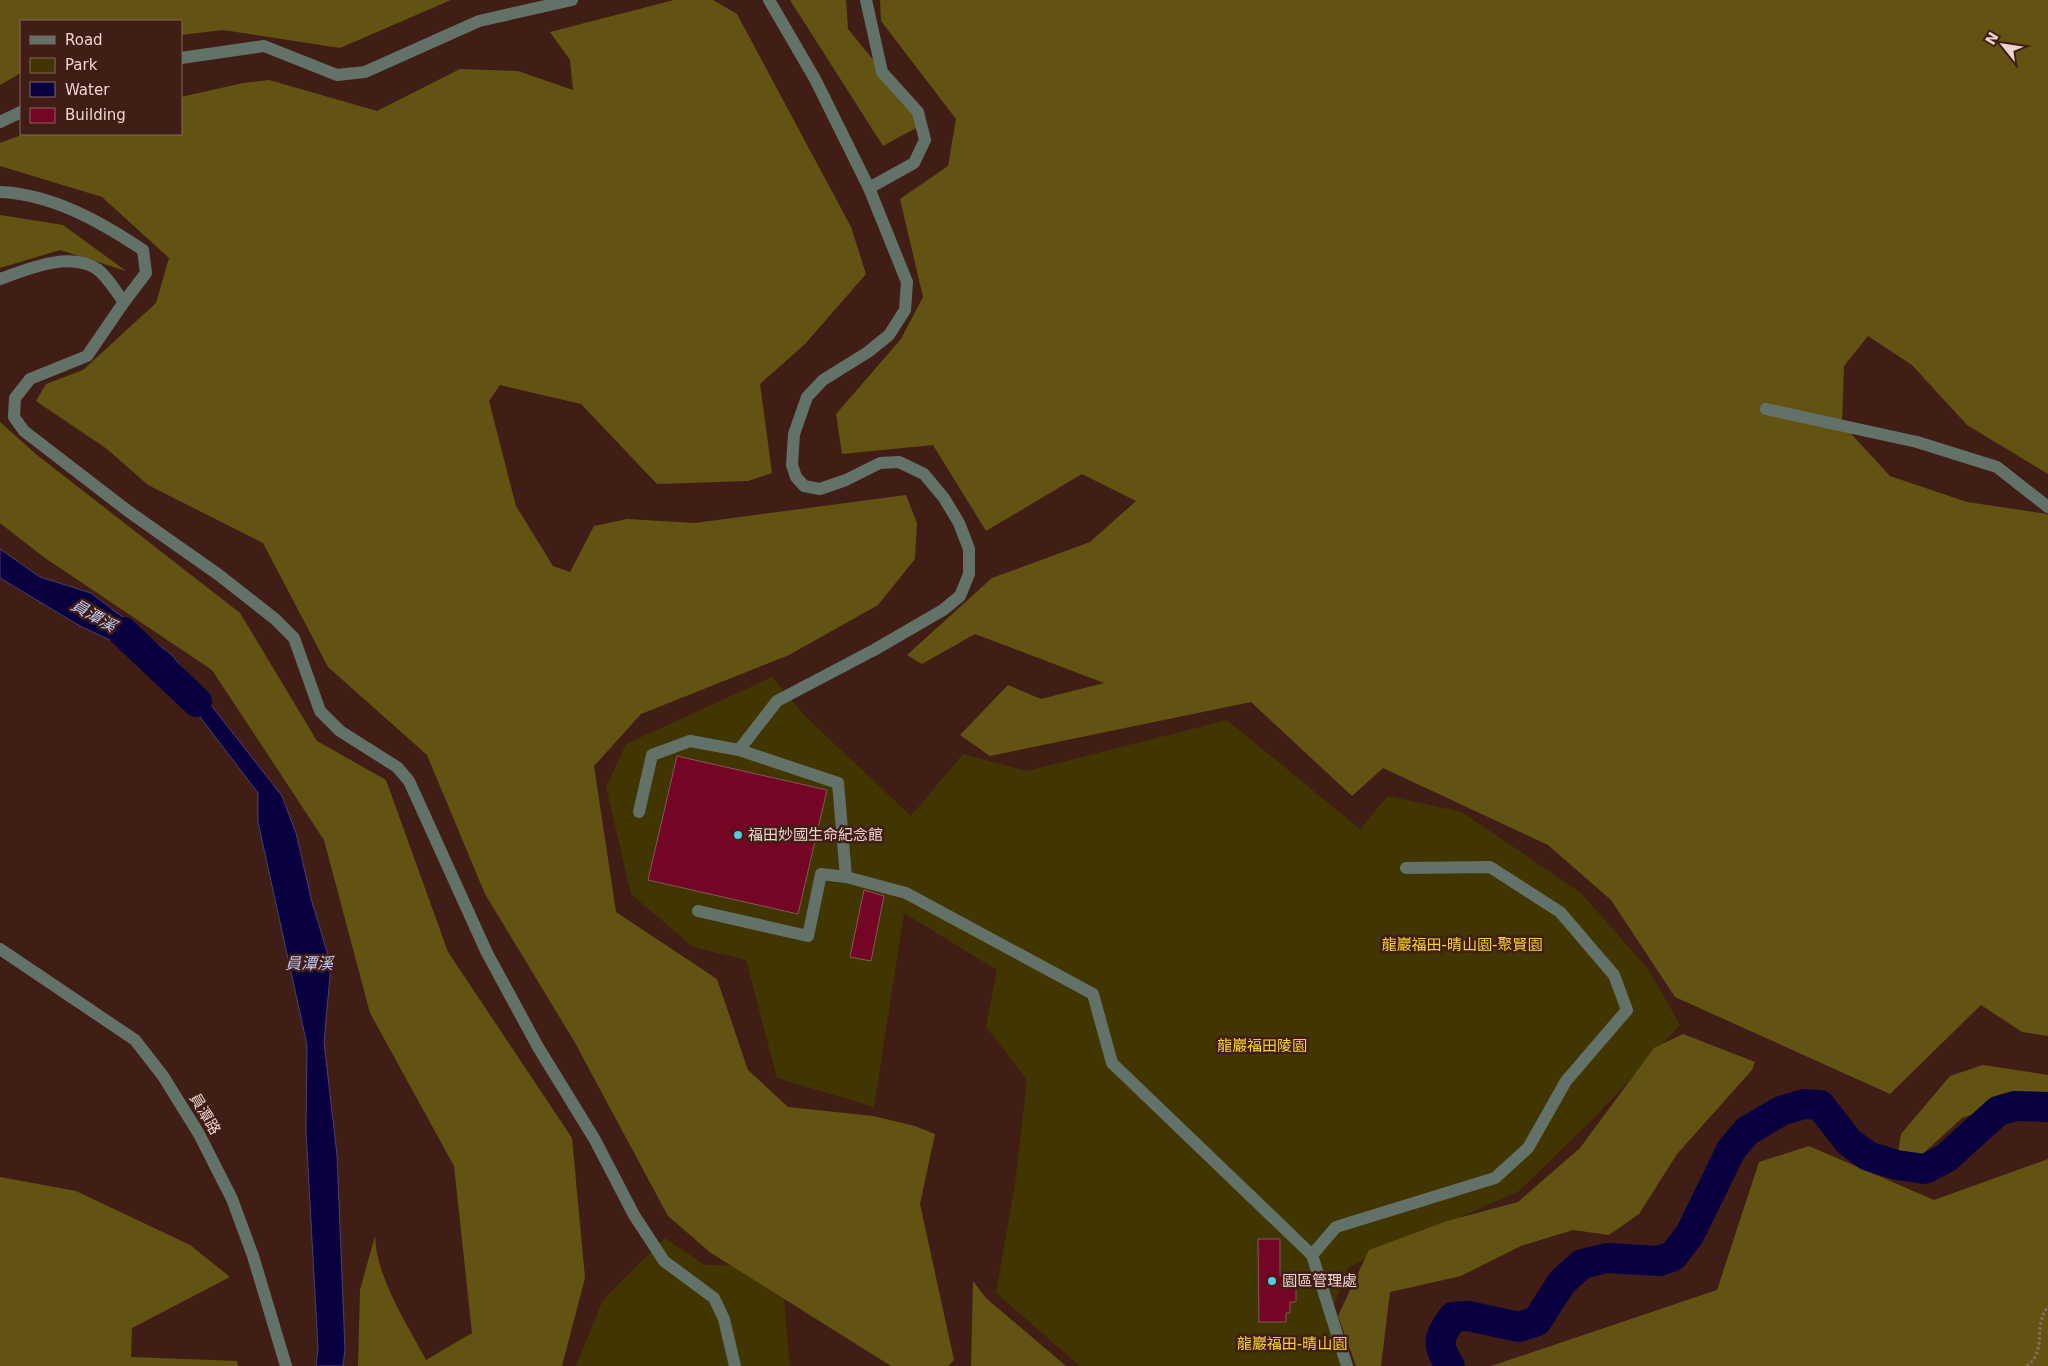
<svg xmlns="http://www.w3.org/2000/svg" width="2048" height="1366" font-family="'DejaVu Sans','Noto Sans TC',sans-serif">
<rect width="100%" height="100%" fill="#401e16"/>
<g fill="#413501">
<polygon points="772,677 807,718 911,816 963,754 1027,771 1227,720 1360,829 1388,796 1462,812 1581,893 1649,970 1680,1025 1598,1114 1519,1191 1349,1267 1327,1322 1341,1366 1080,1366 996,1293 1015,1184 1027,1080 986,1027 997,970 904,913 874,1107 777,1078 746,960 693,947 631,894 606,787 626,744"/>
<polygon points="665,1238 705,1265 781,1266 790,1366 576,1366 603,1300"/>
</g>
<g fill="#635312">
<polygon points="0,0 451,0 340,48 223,30 181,35 181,21 21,21 21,73 0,85"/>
<polygon points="674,0 713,0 737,14 851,227 866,274 805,344 760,384 772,473 748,481 657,484 581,404 500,385 489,401 516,506 553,566 570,572 594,526 627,519 695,523 906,495 917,523 915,559 878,605 789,655 641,714 594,766 616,912 717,979 748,1070 788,1107 873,1116 915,1126 935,1134 920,1204 954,1360 948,1366 891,1366 711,1253 668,1216 574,1041 485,894 427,755 328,667 263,543 148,485 107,449 36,401 46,384 83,370 156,303 169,258 102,197 0,166 0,143 24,134 181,134 181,97 243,83 269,80 377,111 460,69 518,71 573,90 570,60 550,32"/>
<polygon points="790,0 846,0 848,29 925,123 883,146"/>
<polygon points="880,0 2048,0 2048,474 1967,425 1912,365 1868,336 1844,366 1842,424 1890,476 1967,502 2048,514 2048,1036 2022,1032 1981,1005 1890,1094 1675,997 1611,900 1548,845 1383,768 1352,796 1251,702 990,756 960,735 1008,685 1041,699 1104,683 975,634 922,664 907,655 992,578 1090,542 1136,501 1082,474 986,531 933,445 842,454 836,414 901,339 923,297 900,199 948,166 956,119 881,21"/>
<polygon points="0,215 63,225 126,271 60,250 0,268"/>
<path d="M0 422 37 455 240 613 317 741 386 780 448 952 572 1138 585 1278 562 1366H358L360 1290 375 1236C376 1277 407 1324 426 1360L472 1333 454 1166 370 1013 324 840 212 670 45 558 0 523Z"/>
<polygon points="1683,1034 1755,1062 1752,1070 1677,1154 1639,1214 1609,1235 1573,1230 1521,1246 1461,1276 1390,1292 1381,1366 1356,1366 1338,1316 1369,1250 1447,1221 1518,1202 1580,1148 1654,1048"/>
<polygon points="1983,1065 2048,1075 2048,1098 2017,1100 1962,1118 1916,1160 1898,1152 1901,1134 1950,1076"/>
<polygon points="1809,1146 1934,1200 2048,1159 2048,1366 1491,1366 1717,1290 1759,1162"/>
<polygon points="0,1177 76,1191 190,1245 230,1277 132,1328 131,1357 237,1361 238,1366 0,1366"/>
<polygon points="973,1281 986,1298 1066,1366 971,1366"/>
</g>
<polygon fill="#090040" stroke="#4d406b" points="0,549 40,577 91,593 172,655 282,796 296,833 312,902 331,965 324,1042 337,1155 345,1349 343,1366 316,1366 318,1348 306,1131 307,1045 258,822 258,793 159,663 80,626 0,578"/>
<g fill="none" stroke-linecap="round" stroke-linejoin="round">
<g stroke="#090040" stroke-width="30">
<polyline points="123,632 197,702"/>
<path d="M1450 1366C1436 1343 1438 1338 1453 1317L1468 1316 1519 1327 1537 1321 1562 1282 1582 1264 1607 1258 1659 1261 1673 1256 1690 1234 1731 1150 1747 1131 1781 1111 1804 1104 1820 1105 1849 1142 1868 1156 1897 1165 1925 1169 1946 1158 1998 1111 2015 1106 2048 1107"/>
</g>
</g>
<g fill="#740524" stroke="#82595b">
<polygon points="677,756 827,790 798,914 648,880"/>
<polygon points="864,890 884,896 871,961 850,957"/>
<polygon points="1258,1239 1280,1239 1280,1276 1286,1276 1286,1287 1296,1287 1296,1302 1290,1302 1290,1313 1286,1313 1286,1322 1259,1322"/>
</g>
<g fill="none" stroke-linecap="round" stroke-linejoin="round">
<path stroke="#896b64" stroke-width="3" stroke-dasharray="2.5 2.5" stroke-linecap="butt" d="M2027 1366C2048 1349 2032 1329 2048 1306"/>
<g stroke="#637268" stroke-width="12">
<polyline points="866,0 882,72 918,112 925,140 914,163 869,188"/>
<polyline points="181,58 264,46 337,75 365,72 479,21 572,0"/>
<polyline points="0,122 21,112"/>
<path d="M0 192C52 194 101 222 143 250L146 273 124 302"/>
<path d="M0 279C28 269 69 251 97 269 107 276 116 292 124 302L87 356 30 379 15 398 14 417 24 431 128 511 219 575 275 619 294 638 320 711 340 731 397 767 409 781 487 953 538 1047 595 1140 634 1215 664 1261 714 1298 724 1319 735 1366"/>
<polyline points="1766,409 1917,442 1997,467 2048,507"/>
<polyline points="739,750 777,701 874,650 943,610 960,596 969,574 969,549 959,523 944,498 924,474 899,462 880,463 846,480 820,489 804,486 796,477 792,465 794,434 807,397 823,380 868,352 889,335 905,310 907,282 869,188 815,79 769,0"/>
<polyline points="639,812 652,755 690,741 739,750 838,783 846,877 906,893 1093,994 1112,1063 1312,1255 1347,1366"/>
<polyline points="698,911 808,936 821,874 846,877"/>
<polyline points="0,949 135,1040 163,1076 199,1134 232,1199 253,1256 286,1366"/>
<polyline points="1312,1255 1336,1227 1495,1178 1528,1148 1566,1081 1627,1010 1614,975 1560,912 1490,867 1406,868"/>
</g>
</g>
<g fill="#57c9e2" stroke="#401e16" stroke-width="2">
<circle cx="738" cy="835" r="5"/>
<circle cx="1272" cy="1281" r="5"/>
</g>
<g text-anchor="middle" stroke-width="5" stroke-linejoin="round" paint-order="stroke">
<g font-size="15" fill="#edd5cf" stroke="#401e16" text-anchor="start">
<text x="748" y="840">福田妙國生命紀念館</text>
<text x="1282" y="1286">園區管理處</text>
</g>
<g font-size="15" fill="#f8d12c" stroke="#401e16">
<text x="1462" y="950">龍巖福田-晴山園-聚賢園</text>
<text x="1262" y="1051">龍巖福田陵園</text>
<text x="1292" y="1349">龍巖福田-晴山園</text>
</g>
<g font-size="15" fill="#edd5cf" stroke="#401e16">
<text transform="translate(205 1114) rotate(59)" y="5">員潭路</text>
</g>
<g font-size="16" font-style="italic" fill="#c1ccfc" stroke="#401e16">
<text transform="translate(94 615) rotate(30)" y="6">員潭溪</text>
<text x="309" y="969">員潭溪</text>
</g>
</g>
<rect x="20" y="20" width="162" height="115" fill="#401e16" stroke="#856760"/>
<rect x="30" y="36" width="25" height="8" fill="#637268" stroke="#856760"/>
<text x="65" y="45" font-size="15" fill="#edd5cf">Road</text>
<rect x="30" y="58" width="25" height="15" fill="#413501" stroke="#856760"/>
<text x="65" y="70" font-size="15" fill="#edd5cf">Park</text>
<rect x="30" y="82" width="25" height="15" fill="#090040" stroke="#856760"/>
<text x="65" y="95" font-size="15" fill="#edd5cf">Water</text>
<rect x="30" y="108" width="25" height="15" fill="#740524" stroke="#856760"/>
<text x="65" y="120" font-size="15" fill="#edd5cf">Building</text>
<g transform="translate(2003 45) rotate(300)" stroke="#401e16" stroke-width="4" paint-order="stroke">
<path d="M0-4L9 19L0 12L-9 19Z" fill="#edd5cf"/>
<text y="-8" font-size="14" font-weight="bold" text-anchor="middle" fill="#edd5cf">N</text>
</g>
</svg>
